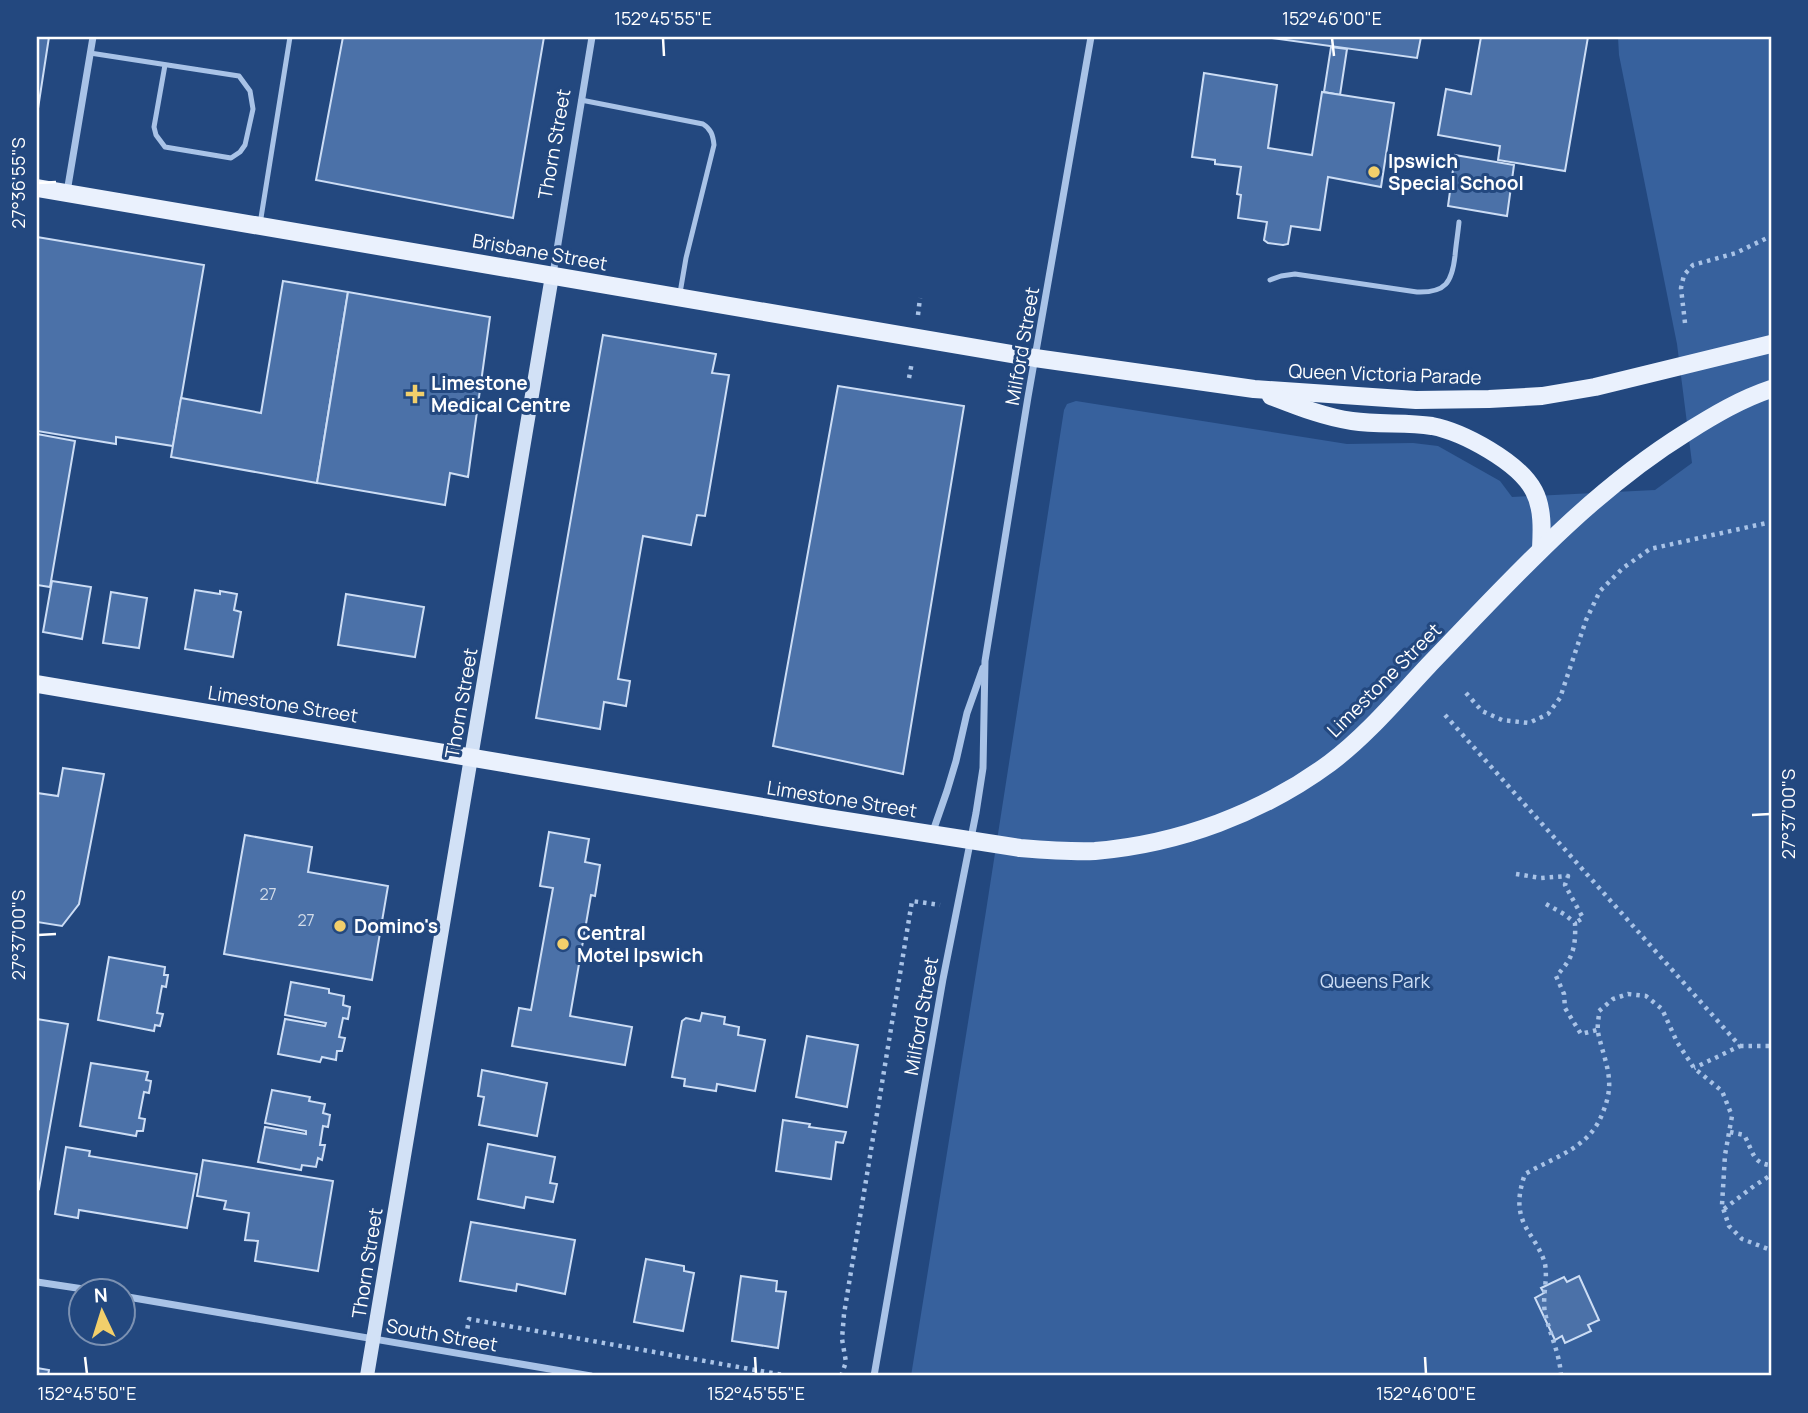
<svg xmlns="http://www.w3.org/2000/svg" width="1808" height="1413" font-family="Manrope,sans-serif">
<rect width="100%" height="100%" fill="#23487f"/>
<polygon fill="#37619d" points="1618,37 1771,37 1771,1376 911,1376 986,911 1064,410 1067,404 1076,401 1347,444 1413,443 1438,446 1500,481 1512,497 1655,490 1692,463 1677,344 1619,55"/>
<g fill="#4b71a8" stroke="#ccddf5" stroke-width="2">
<polygon points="37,37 49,37 37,115"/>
<polygon points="343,37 544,37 513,218 316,180"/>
<polygon points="1265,37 1421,37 1417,58"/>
<polygon points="1481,37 1588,37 1565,171 1498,160 1500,146 1438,135 1446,89 1471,94"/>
<polygon points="1331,47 1347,49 1340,95 1324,92"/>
<polygon points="1204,73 1277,85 1268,148 1312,155 1322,92 1394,103 1381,187 1328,177 1320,230 1291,226 1288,244 1283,245 1268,243 1264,240 1267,222 1238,218 1241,195 1237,194 1241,167 1215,164 1215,160 1192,157"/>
<polygon points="1455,155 1514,165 1507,216 1448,206"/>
<polygon points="37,237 204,265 173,446 116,437 116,444 37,431"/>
<polygon points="283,281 348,292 317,483 171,457 181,398 261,413"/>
<polygon points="348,292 490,317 468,477 450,473 445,505 317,483"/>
<polygon points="603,335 716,354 712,373 729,375 705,516 697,515 691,545 643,536 618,679 630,681 626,706 604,702 600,729 536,718"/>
<polygon points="838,386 964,406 903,774 773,746"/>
<polygon points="37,434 75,441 50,587 37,585"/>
<polygon points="52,581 91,587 82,639 43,632"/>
<polygon points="195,590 220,594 220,591 237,594 234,610 241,612 233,657 185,649"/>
<polygon points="111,592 147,598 139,648 103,643"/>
<polygon points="346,594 424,607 415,657 338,645"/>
<polygon points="63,768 104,774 79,904 62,926 37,922 37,793 58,796"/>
<polygon points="549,832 589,839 585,862 600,865 595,896 591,895 570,1016 632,1027 625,1065 512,1046 519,1008 531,1010 553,888 540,886"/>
<polygon points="245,835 312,847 308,872 388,886 372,980 224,954"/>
<polygon points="109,957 165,967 164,975 168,975 166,987 162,986 157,1013 163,1014 160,1026 155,1025 154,1031 98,1020"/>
<polygon points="291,982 329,989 329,993 344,996 343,1005 350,1007 348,1019 343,1018 339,1037 345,1038 342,1051 337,1051 336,1060 322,1057 320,1062 278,1054 285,1019 325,1026 326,1023 285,1015"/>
<polygon points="702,1013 725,1017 724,1024 739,1027 738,1035 765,1040 755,1091 717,1084 716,1091 684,1086 685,1079 672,1077 682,1021 686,1018 700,1021"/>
<polygon points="37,1019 68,1024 39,1189 37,1188"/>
<polygon points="807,1036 858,1045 847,1107 796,1097"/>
<polygon points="91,1063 148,1072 146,1080 151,1081 149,1093 144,1092 139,1118 145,1119 143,1131 137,1131 136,1136 80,1126"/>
<polygon points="482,1070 547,1083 537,1136 479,1125 484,1097 478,1096"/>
<polygon points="272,1090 310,1097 309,1101 325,1104 323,1113 330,1115 328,1127 323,1126 320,1145 325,1145 322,1160 318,1158 316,1167 302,1165 301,1170 258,1162 265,1127 306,1134 306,1131 265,1123"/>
<polygon points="783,1120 810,1124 809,1127 846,1132 843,1143 836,1142 831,1179 776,1171"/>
<polygon points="488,1144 555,1157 550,1183 557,1184 553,1202 526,1197 524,1208 478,1199"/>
<polygon points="66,1147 90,1151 89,1156 197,1174 187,1228 79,1210 78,1218 55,1214"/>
<polygon points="203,1160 333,1181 318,1271 255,1261 258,1241 245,1240 249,1213 224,1209 226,1201 197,1196"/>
<polygon points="471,1222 575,1240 565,1294 517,1284 516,1291 460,1281"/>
<polygon points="646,1259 684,1266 684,1271 694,1273 683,1331 634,1322"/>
<polygon points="741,1276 777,1281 776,1291 786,1292 778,1348 732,1341"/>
<polygon points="1579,1276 1599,1320 1588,1325 1591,1331 1565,1343 1562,1336 1555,1340 1535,1298 1544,1293 1541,1288 1564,1277 1567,1282"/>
<polygon points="37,1368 49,1370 48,1376 37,1376"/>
</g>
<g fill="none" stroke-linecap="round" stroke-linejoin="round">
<g stroke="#a9c3e7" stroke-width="4.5" stroke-dasharray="3.5 5" stroke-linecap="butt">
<polyline points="918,315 920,298"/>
<polyline points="1685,323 1681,288 1684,275 1693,265 1736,253 1771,236"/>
<polyline points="909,378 912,362"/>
<polyline points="1466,693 1482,711 1502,720 1529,723 1548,714 1560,698 1586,620 1600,591 1623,568 1650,549 1771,522"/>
<polyline points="1445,715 1740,1046 1694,1068"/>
<polyline points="1516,874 1541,878 1568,876 1565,885 1583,918 1575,923"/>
<path d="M1546 904 1564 914 1575 923C1576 947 1573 959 1556 976L1564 994 1565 1008 1581 1034 1597 1030"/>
<polyline points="1740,1046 1771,1046"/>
<path d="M1730 1132 1744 1135C1753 1150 1752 1164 1771 1165"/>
<polyline points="1724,1209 1754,1186 1771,1175"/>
<polyline points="466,1337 469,1319 789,1376"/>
<polyline points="841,1376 846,1362 842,1339 844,1314 912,901 940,905"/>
<path d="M1561 1376C1560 1354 1550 1335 1545 1313 1542 1297 1548 1280 1545 1264 1542 1252 1534 1241 1528 1231 1516 1212 1518 1194 1525 1174 1556 1156 1590 1148 1603 1112 1607 1102 1610 1091 1609 1080 1608 1064 1601 1048 1598 1032 1597 1025 1599 1018 1599 1011L1613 999 1628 994 1646 996 1662 1009 1677 1042 1694 1068 1722 1091 1732 1116 1725 1155 1722 1205 1729 1226 1742 1239 1771 1250"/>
</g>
<g stroke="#a9c3e7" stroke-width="5">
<polyline points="90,53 239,76 250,91 253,109 245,145 240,152 231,158 165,147 156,135 154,127 165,65"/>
<path d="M581 100 703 124C711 129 713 135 714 145L686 258 680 293"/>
<polyline points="260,224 290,37"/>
<path d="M1270 280 1281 276 1295 274 1417 292C1446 293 1452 282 1455 256 1456 244 1458 233 1459 222"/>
</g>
<g stroke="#a9c3e7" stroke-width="7">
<polyline points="67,192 93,37"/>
<polyline points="553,274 592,37"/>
<polyline points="932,834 947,791 956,761 967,713 983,668"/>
<polyline points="37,1282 90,1290"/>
<polyline points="122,1296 591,1376"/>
<polyline points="874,1376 943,979 976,813 983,768 985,661 1028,397 1091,37"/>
</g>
<polyline stroke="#d2e1f6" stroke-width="14" points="367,1376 552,276"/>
<g stroke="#eaf1fd" stroke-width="18">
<polyline points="37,188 1035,358 1254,389 1416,400 1489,399 1542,396 1595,387 1771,344"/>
<path d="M1271 396C1297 406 1324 417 1352 421 1379 425 1406 422 1432 426 1463 432 1519 462 1534 491 1543 508 1542 530 1541 549"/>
<path d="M37 684 822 817 1020 848C1045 850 1070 852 1095 851 1179 844 1262 813 1330 763 1367 735 1397 699 1428 666 1509 582 1587 494 1687 432 1714 415 1741 399 1771 389"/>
</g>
</g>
<path fill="none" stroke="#fff" stroke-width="2.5" d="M663 38 664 56M1332 38 1334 56M38 183 56 182M1752 815 1770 814M38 935 56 934M85 1357 87 1374M755 1357 756 1374M1425 1357 1426 1374"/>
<g fill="#f2cf6b" stroke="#23487f" stroke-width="2.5">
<circle cx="1374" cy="172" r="7"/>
<path d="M411.5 383.5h7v7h7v7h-7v7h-7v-7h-7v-7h7z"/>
<circle cx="340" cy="926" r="7"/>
<circle cx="563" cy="944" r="7"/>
</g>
<g text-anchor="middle" stroke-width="6" stroke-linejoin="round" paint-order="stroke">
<g font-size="16" fill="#d2dce9">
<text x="268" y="900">27</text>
<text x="306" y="926">27</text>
</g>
<g font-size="19" fill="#fff" stroke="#23487f">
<text transform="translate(554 144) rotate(-80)" y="7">Thorn Street</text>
<text transform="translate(540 252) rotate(10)" y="7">Brisbane Street</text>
<text transform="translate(1022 346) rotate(-80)" y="7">Milford Street</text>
<text transform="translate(1385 374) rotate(2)" y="7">Queen Victoria Parade</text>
<text transform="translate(1384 680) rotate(-45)" y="7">Limestone Street</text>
<text transform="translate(461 703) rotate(-80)" y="7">Thorn Street</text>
<text transform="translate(283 704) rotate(9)" y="7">Limestone Street</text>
<text transform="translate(842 799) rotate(9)" y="7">Limestone Street</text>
<text transform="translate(921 1016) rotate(-80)" y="7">Milford Street</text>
<text transform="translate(367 1263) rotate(-81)" y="7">Thorn Street</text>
<text transform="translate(442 1335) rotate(10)" y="7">South Street</text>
</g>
<g font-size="19" font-weight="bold" fill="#fff" stroke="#23487f" text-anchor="start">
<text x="1388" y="168">Ipswich<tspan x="1388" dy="22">Special School</tspan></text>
<text x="431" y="390">Limestone<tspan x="431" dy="22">Medical Centre</tspan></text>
<text x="354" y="933">Domino's</text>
<text x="577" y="940">Central<tspan x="577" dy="22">Motel Ipswich</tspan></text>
</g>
<g font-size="19" fill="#ccddf5" stroke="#23487f">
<text x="1375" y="988">Queens Park</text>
</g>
</g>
<rect width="1808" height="1413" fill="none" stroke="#23487f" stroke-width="77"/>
<g transform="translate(102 1312) rotate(356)"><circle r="33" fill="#23487f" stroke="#7b91b2" stroke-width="2"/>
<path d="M0-5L12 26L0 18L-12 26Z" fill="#f2cf6b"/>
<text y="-10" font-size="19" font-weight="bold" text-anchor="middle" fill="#ffffff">N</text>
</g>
<rect x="38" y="38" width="1732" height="1336" fill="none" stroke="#fff" stroke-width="2.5"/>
<g font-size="18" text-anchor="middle" fill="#fff">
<text x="663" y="25">152°45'55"E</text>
<text x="1332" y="25">152°46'00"E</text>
<text transform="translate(19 183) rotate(-90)" y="6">27°36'55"S</text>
<text transform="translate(1789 814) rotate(-90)" y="6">27°37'00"S</text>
<text transform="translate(19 935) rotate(-90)" y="6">27°37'00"S</text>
<text x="87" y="1400">152°45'50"E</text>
<text x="756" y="1400">152°45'55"E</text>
<text x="1426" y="1400">152°46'00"E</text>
</g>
</svg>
